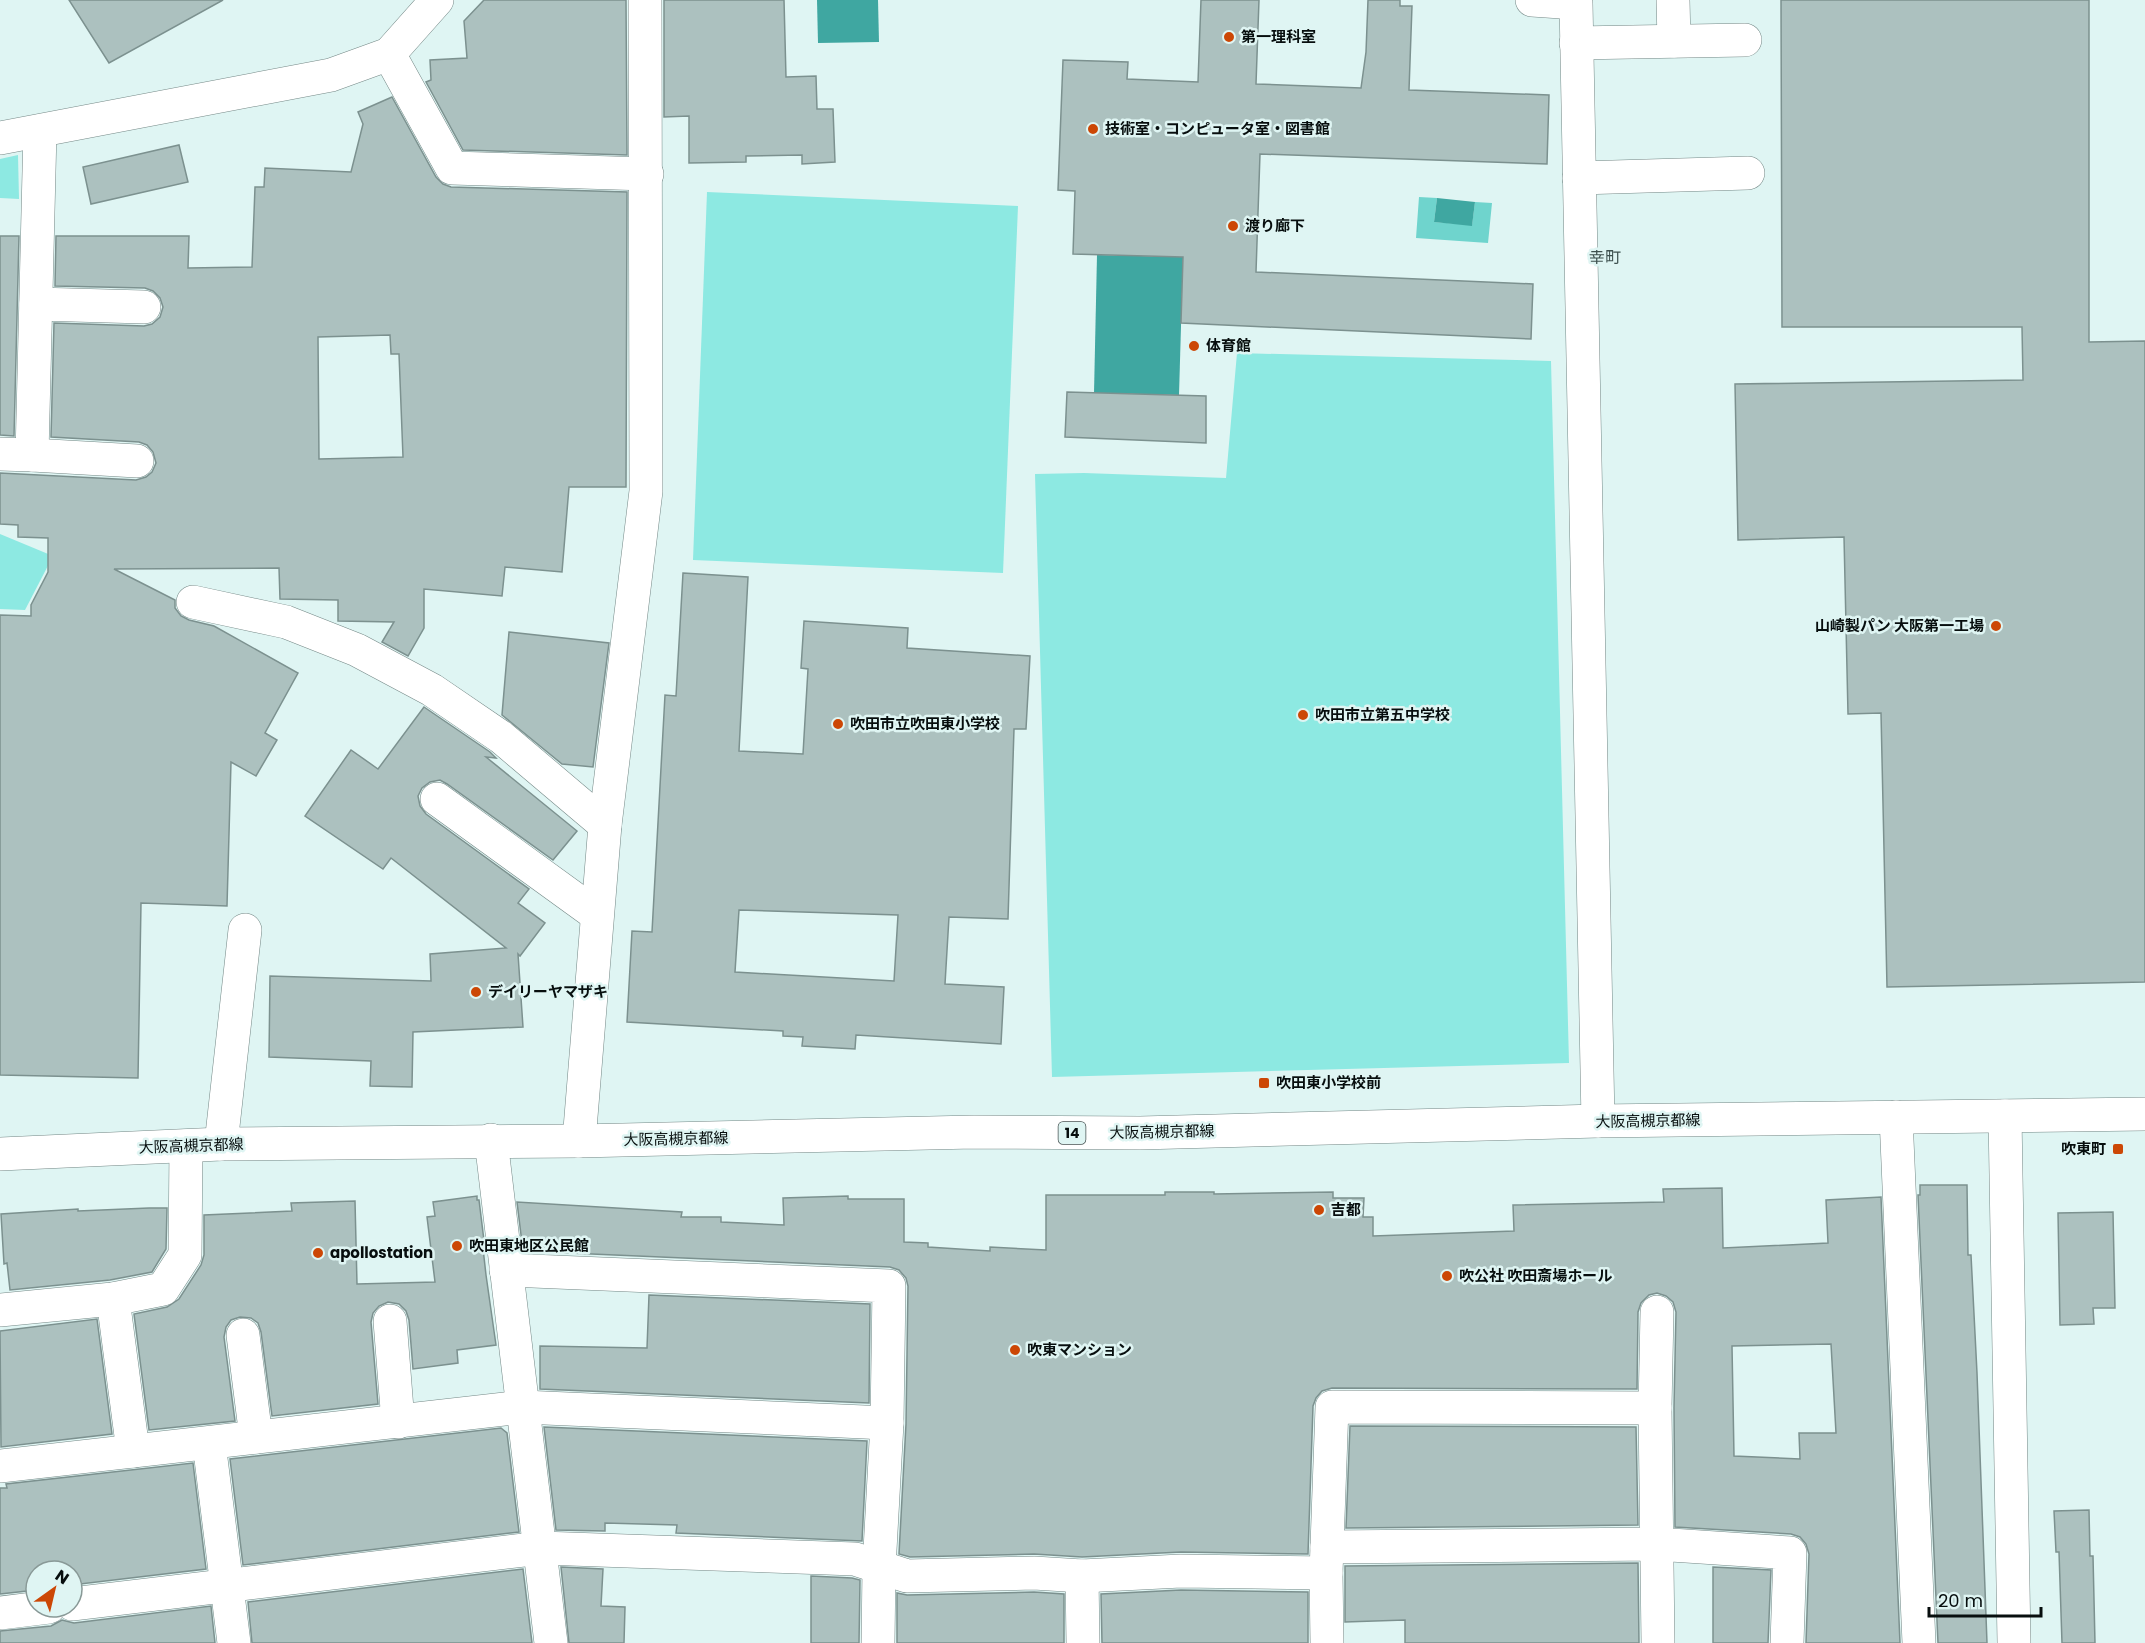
<svg xmlns="http://www.w3.org/2000/svg" width="2145" height="1643" font-family="Poppins,'Noto Sans JP',sans-serif">
<rect width="100%" height="100%" fill="#dff5f3"/>
<g fill="#8de9e2">
<polygon points="18,155 19,199 0,198 0,159"/>
<polygon points="707,192 1018,206 1003,573 693,560"/>
<polygon points="1237,353 1551,361 1569,1063 1052,1077 1035,474 1084,473 1226,478"/>
<polygon points="0,534 53,556 25,610 0,609"/>
</g>
<polygon fill="#6fd4cd" points="1419,197 1437,198 1434,222 1472,225 1475,202 1492,203 1488,243 1416,238"/>
<g fill="#3fa7a1">
<polygon points="817,0 878,0 879,42 818,43"/>
<polygon points="1437,198 1475,202 1472,226 1434,222"/>
<polygon points="1097,255 1183,257 1179,395 1094,393"/>
</g>
<g fill="#acc1bf" stroke="#7c918f" stroke-width="1.5" fill-rule="evenodd">
<polygon points="69,0 223,0 109,63"/>
<polygon points="484,0 626,0 627,155 463,150 426,82 431,80 430,60 467,58 464,21"/>
<polygon points="664,0 784,0 786,77 816,76 817,109 833,109 835,162 802,164 802,155 746,156 746,162 689,163 689,116 664,117"/>
<polygon points="1201,0 1259,0 1256,84 1361,88 1366,52 1368,0 1400,0 1400,6 1412,6 1409,90 1549,95 1547,164 1260,154 1256,272 1533,284 1531,339 1181,323 1183,257 1073,254 1075,191 1058,190 1063,60 1128,62 1127,79 1198,82"/>
<polygon points="1781,0 2089,0 2089,342 2145,341 2145,982 1887,987 1881,713 1848,714 1844,537 1738,540 1735,384 2023,380 2022,327 1782,327"/>
<path d="M392 97 436 177 443 184 451 187 627 192 626 487H569L562 572 505 567 502 596 424 589V628L408 656 382 642 394 622 338 621V600L280 599 279 568 114 569 175 600V608L181 616 189 620 214 626 298 673 265 733 277 740 256 776 231 762 227 906 141 903 138 1078 0 1075V615L31 616V605L48 572V538L18 537V525L0 524V473L136 480 146 477 152 472 156 463 153 452 147 445 139 442 51 437 54 323 144 326 152 324 160 317 163 307 160 298 153 291 145 288 55 286 56 236H189L188 268 252 267 255 187H264L265 168 351 172 363 124 358 112ZM390 335 391 354H399L403 457 319 459 318 337Z"/>
<polygon points="179,145 188,182 91,204 83,167"/>
<polygon points="0,236 19,236 14,436 0,435"/>
<polygon points="1067,392 1206,396 1206,443 1065,437"/>
<path d="M683 573 748 577 739 751 803 754 808 669 801 668 804 621 908 628 907 648 1030 656 1026 729H1014L1008 919 949 917 945 984 1004 987 1001 1044 856 1035 855 1049 802 1046 803 1037 783 1036V1031L627 1022 632 931 652 932 665 695 676 696ZM739 910 898 915 894 981 735 972Z"/>
<polygon points="509,632 609,643 593,767 562,764 502,715"/>
<polygon points="424,707 490,752 496,758 486,757 577,831 553,860 447,784 440,780 430,782 422,788 418,796 420,806 426,814 529,889 518,903 545,923 520,956 518,954 523,1027 413,1032 412,1087 370,1086 371,1061 269,1057 270,976 431,981 430,954 506,948 391,858 383,869 305,816 351,750 378,769"/>
<polygon points="1920,1185 1967,1185 1968,1255 1971,1255 1977,1373 1987,1643 1938,1643 1918,1195 1920,1195"/>
<path d="M1722 1188 1723 1248 1828 1243 1826 1200 1881 1197 1900 1643H1806L1809 1554 1806 1544 1800 1537 1791 1534 1675 1527 1674 1408 1676 1312 1673 1302 1666 1296 1657 1293 1649 1295 1641 1303 1638 1312 1637 1389 1332 1388 1322 1391 1316 1398 1313 1406 1308 1554 1181 1552 1082 1557 1034 1554 910 1557 899 1554 906 1424 908 1286 906 1278 899 1270 890 1267 523 1251 517 1202 682 1212 681 1217H721V1222L784 1225 783 1198 848 1196V1199H904V1242L928 1243V1247L990 1251V1247L1046 1250V1195H1165V1192H1214V1194L1333 1192V1198H1364L1363 1217H1373V1236L1514 1231 1513 1205 1664 1202 1663 1189ZM1831 1344 1836 1433H1799L1800 1459 1734 1456 1732 1346Z"/>
<polygon points="477,1196 477,1200 479,1200 485,1249 483,1248 486,1275 496,1345 457,1350 458,1363 413,1369 409,1320 406,1311 399,1304 388,1302 379,1306 373,1313 371,1322 378,1404 272,1416 261,1332 258,1323 251,1318 240,1317 231,1320 226,1327 224,1337 235,1421 149,1430 134,1314 167,1307 179,1299 201,1265 204,1255 204,1215 292,1211 291,1203 355,1201 357,1284 435,1282 427,1217 435,1216 433,1202"/>
<polygon points="149,1208 167,1208 166,1249 152,1272 110,1280 10,1290 7,1263 4,1264 1,1214 78,1209 78,1211"/>
<polygon points="2113,1212 2115,1308 2093,1308 2094,1324 2060,1325 2058,1213"/>
<polygon points="649,1295 870,1304 869,1403 540,1389 540,1346 647,1348"/>
<polygon points="97,1319 112,1434 1,1447 0,1331"/>
<polygon points="1350,1426 1636,1427 1638,1525 1346,1528"/>
<polygon points="544,1427 867,1441 862,1541 676,1533 677,1525 605,1523 605,1531 556,1530"/>
<polygon points="501,1428 507,1433 519,1532 243,1565 230,1459"/>
<polygon points="193,1463 206,1569 72,1585 72,1571 36,1571 36,1590 0,1594 0,1488 7,1488 6,1484"/>
<polygon points="2089,1510 2090,1556 2093,1556 2095,1643 2062,1643 2059,1552 2056,1552 2054,1511"/>
<polygon points="1638,1563 1639,1643 1405,1643 1405,1620 1345,1622 1345,1566"/>
<polygon points="561,1567 603,1569 601,1606 625,1607 624,1643 569,1643"/>
<polygon points="1713,1567 1771,1570 1768,1643 1713,1643"/>
<polygon points="523,1569 532,1643 252,1643 248,1602"/>
<polygon points="811,1576 852,1578 860,1580 859,1643 811,1643"/>
<polygon points="1181,1590 1308,1592 1308,1643 1102,1643 1101,1594"/>
<polygon points="1034,1592 1064,1594 1064,1643 897,1643 897,1593 907,1595"/>
<polygon points="211,1606 215,1643 0,1643 0,1631 51,1626 62,1620 74,1623"/>
</g>
<g fill="none" stroke-linecap="round" stroke-linejoin="round">
<defs>
<g id="minor">
<polyline points="1532,0 1576,3 1598,1121"/>
<polyline points="1673,0 1674,41"/>
<polyline points="1576,43 1745,40"/>
<polyline points="389,54 452,168 647,174"/>
<polyline points="0,138 331,75 389,54 437,0"/>
<polyline points="1579,178 1748,173"/>
<polyline points="36,304 144,307"/>
<polyline points="0,454 32,455 40,131"/>
<polyline points="32,455 137,461"/>
<polyline points="193,602 286,622 357,650 432,690 501,737 605,825"/>
<polyline points="437,799 597,915"/>
<polyline points="2005,1116 2014,1643"/>
<polyline points="1896,1117 1919,1643"/>
<polyline points="491,1140 551,1643"/>
<polyline points="579,1141 605,825 646,491 645,0"/>
<polyline points="221,1144 245,930"/>
<polyline points="506,1270 889,1286 887,1423 879,1568 878,1643"/>
<polyline points="113,1299 133,1451"/>
<polyline points="0,1310 113,1299 163,1289 185,1255 186,1146"/>
<polyline points="1657,1312 1655,1408 1658,1643"/>
<polyline points="390,1321 398,1422"/>
<polyline points="243,1335 256,1437"/>
<polyline points="209,1443 234,1643"/>
<polyline points="0,1466 522,1407 887,1423"/>
<polyline points="1327,1547 1656,1544 1790,1553 1787,1643"/>
<polyline points="1082,1576 1083,1643"/>
<polyline points="72,1604 541,1548 855,1559 907,1576 1034,1573 1082,1576 1181,1571 1326,1573"/>
<polyline points="0,1613 49,1607"/>
<polyline points="1327,1643 1326,1573 1332,1407 1655,1408"/>
</g>
<polyline id="major" points="0,1154 221,1144 579,1141 974,1132 1140,1133 1598,1121 2145,1114"/>
</defs>
<use href="#minor" stroke="#748886" stroke-width="34"/>
<use href="#major" stroke="#748886" stroke-width="34"/>
<use href="#minor" stroke="#fff" stroke-width="33"/>
<use href="#major" stroke="#fff" stroke-width="33"/>
</g>
<g fill="#cc4705" stroke="#dff5f3" stroke-width="2">
<circle cx="1229" cy="37" r="6"/>
<circle cx="1093" cy="129" r="6"/>
<circle cx="1233" cy="226" r="6"/>
<circle cx="1194" cy="346" r="6"/>
<circle cx="1996" cy="626" r="6"/>
<circle cx="1303" cy="715" r="6"/>
<circle cx="838" cy="724" r="6"/>
<circle cx="476" cy="992" r="6"/>
<rect x="1258" y="1077" width="12" height="12" rx="3"/>
<rect x="2112" y="1143" width="12" height="12" rx="3"/>
<circle cx="1319" cy="1210" r="6"/>
<circle cx="457" cy="1246" r="6"/>
<circle cx="318" cy="1253" r="6"/>
<circle cx="1447" cy="1276" r="6"/>
<circle cx="1015" cy="1350" r="6"/>
</g>
<g text-anchor="middle" stroke-width="5" stroke-linejoin="round" paint-order="stroke">
<rect fill="#dff5f3" stroke="#485353" stroke-width="1.5" x="1058.5" y="1122" width="27" height="22" rx="4.5"/>
<g font-size="14" font-weight="bold" fill="#070e0e">
<text x="1072" y="1138">14</text>
</g>
<g font-size="15" font-weight="bold" fill="#070e0e" stroke="#dff5f3" text-anchor="start">
<text x="1241" y="42">第一理科室</text>
<text x="1105" y="134">技術室・コンピュータ室・図書館</text>
<text x="1245" y="231">渡り廊下</text>
<text x="1206" y="351">体育館</text>
<text x="1984" y="631" text-anchor="end">山崎製パン 大阪第一工場</text>
<text x="1315" y="720">吹田市立第五中学校</text>
<text x="850" y="729">吹田市立吹田東小学校</text>
<text x="488" y="997">デイリーヤマザキ</text>
<text x="1276" y="1088">吹田東小学校前</text>
<text x="2106" y="1154" text-anchor="end">吹東町</text>
<text x="1331" y="1215">吉都</text>
<text x="469" y="1251">吹田東地区公民館</text>
<text x="330" y="1258">apollostation</text>
<text x="1459" y="1281">吹公社 吹田斎場ホール</text>
<text x="1027" y="1355">吹東マンション</text>
</g>
<g font-size="15" fill="#070e0e" stroke="#dff5f3">
<text transform="translate(1648 1121) rotate(-1)" y="5">大阪高槻京都線</text>
<text transform="translate(1162 1132) rotate(-1)" y="5">大阪高槻京都線</text>
<text transform="translate(676 1139) rotate(-1)" y="5">大阪高槻京都線</text>
<text transform="translate(191 1146) rotate(-2)" y="5">大阪高槻京都線</text>
</g>
<g font-size="16" fill="#3e514f" stroke="#dff5f3">
<text x="1605" y="263">幸町</text>
</g>
</g>
<g transform="translate(54 1589) rotate(34)"><circle r="28" fill="#dff5f3" stroke="#899997" stroke-width="1.5"/>
<path d="M0-4.5L10 22L0 15L-10 22Z" fill="#cc4705"/>
<text y="-9" font-size="16" font-weight="bold" text-anchor="middle" fill="#070e0e">N</text>
</g>
<path d="M1929 1607v9h112v-9" fill="none" stroke="#070e0e" stroke-width="3"/>
<text x="1938" y="1607" font-size="18" fill="#070e0e" stroke="#dff5f3" stroke-width="4.5" paint-order="stroke">20 m</text>
</svg>
